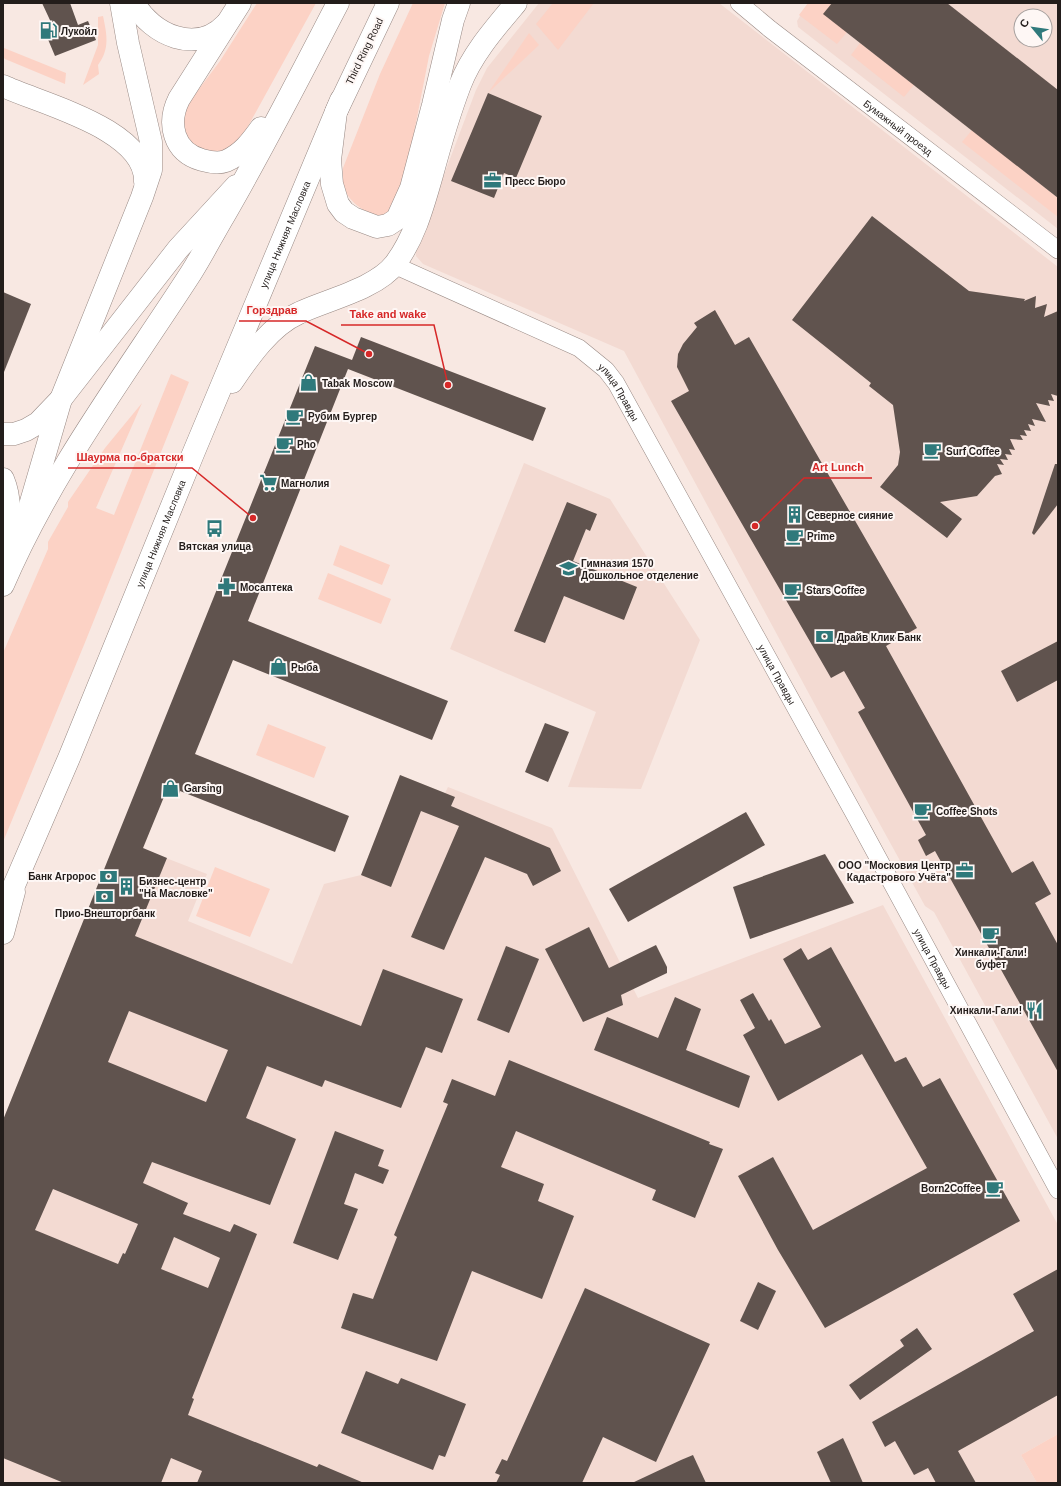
<svg xmlns="http://www.w3.org/2000/svg" width="1061" height="1486" font-family="Helvetica,sans-serif">
<rect width="100%" height="100%" fill="#f8e8e2"/>
<g fill="#f3dad2" fill-rule="evenodd">
<polygon points="539,3 719,3 1058,267 1058,1139 934,912 925,906 855,779 624,351 423,264 416,256 416,249 476,90 487,68"/>
<path d="M808 3H1058V229L798 27 797 21ZM1021 16H1045V40H1021Z"/>
<polygon points="524,463 610,499 700,640 641,789 568,787 596,712 450,649"/>
<polygon points="400,775 445,793 448,787 552,828 638,998 883,905 1058,1225 1058,1434 1021,1455 1037,1483 3,1483 3,1120 126,817 151,828 143,849 207,874 188,921 292,964 324,884 361,875"/>
</g>
<g fill="#fcd2c5">
<polygon points="257,3 316,3 241,139 221,153 203,152 188,139 183,130 184,109 220,61"/>
<path d="M413 3H445L429 56 403 189C401 195 399 202 396 207 382 227 351 206 345 190 342 183 343 175 343 168L380 74Z"/>
<polygon points="553,3 594,3 558,50 536,24"/>
<polygon points="808,3 832,3 824,14 847,32 837,44 799,15"/>
<path d="M103 16C107 35 110 49 98 65L99 74 83 85 98 45V17Z"/>
<polygon points="529,33 539,45 488,93"/>
<polygon points="860,43 914,85 904,97 851,55"/>
<polygon points="4,48 66,73 65,84 5,59 3,57"/>
<polygon points="972,130 1058,198 1058,217 962,142"/>
<polygon points="171,374 189,382 86,640 3,842 3,653 48,549 48,542 68,507 68,502 105,448 142,403 96,508 114,515"/>
<polygon points="340,545 390,565 382,585 333,565"/>
<polygon points="328,573 391,599 381,624 318,599"/>
<polygon points="268,724 326,747 314,778 256,755"/>
<polygon points="215,867 270,889 250,937 196,916"/>
<polygon points="1058,1434 1058,1483 1037,1483 1021,1455"/>
</g>
<g fill="#60534e" fill-rule="evenodd">
<polygon points="42,3 70,3 78,25 88,21 96,40 55,56 47,37 56,33"/>
<polygon points="832,3 947,3 1058,90 1058,198 823,14"/>
<polygon points="488,93 542,116 516,178 504,173 494,198 451,181"/>
<polygon points="872,216 969,291 1025,299 1024,301 1036,296 1035,308 1047,304 1044,317 1058,311 1058,396 1051,394 1054,401 1048,400 1050,406 1036,403 1046,422 1032,419 1035,426 1028,424 1031,431 1024,430 1027,436 1020,435 1023,440 1010,439 1015,450 1009,449 1012,455 1005,454 1008,460 1000,459 1004,465 997,464 1002,474 995,476 977,496 940,502 962,519 947,538 880,487 898,465 900,452 893,405 869,386 871,383 792,320"/>
<polygon points="3,292 31,304 4,372 3,372"/>
<polygon points="715,310 735,345 749,337 917,628 886,646 1012,873 1033,861 1051,894 1035,903 1058,945 1058,1072 935,851 926,856 918,840 926,835 858,712 865,708 844,671 831,678 671,401 689,391 677,367 678,354 683,344 697,327 694,323"/>
<path d="M361 337 546 408 533 441 348 369 248 621 448 701 432 740 233 660 195 754 349 816 335 852 180 791 178 797 166 792 143 848 167 858 135 936 361 1026 383 969 463 999 442 1053 426 1047 401 1108 325 1080 322 1087 267 1066 246 1118 296 1139 270 1205 152 1162 143 1183 188 1203 183 1214 230 1232 234 1224 257 1234 192 1398 194 1399 188 1415 317 1467 319 1464 364 1483H197L202 1471 171 1458 161 1483H64L3 1458V1120L315 346 352 360ZM129 1011 228 1050 206 1102 108 1062ZM53 1189 138 1224 125 1254 123 1253 118 1264 35 1230ZM174 1237 220 1258 208 1288 161 1269Z"/>
<polygon points="1055,464 1058,464 1058,504 1034,535 1032,533"/>
<polygon points="567,502 597,514 590,531 586,529 573,561 637,587 624,620 564,596 545,643 514,631"/>
<polygon points="1058,641 1058,680 1017,702 1001,671"/>
<polygon points="545,723 569,732 548,782 525,772"/>
<polygon points="400,775 455,797 451,806 550,848 561,871 533,886 527,874 485,857 444,950 411,937 459,826 421,811 391,887 361,875"/>
<polygon points="746,812 765,845 628,922 609,889"/>
<polygon points="825,854 854,903 750,939 733,887"/>
<polygon points="589,927 609,968 656,945 667,967 667,973 621,995 623,1005 583,1022 545,949"/>
<polygon points="506,946 539,959 509,1033 477,1020"/>
<polygon points="831,947 895,1062 906,1057 923,1087 940,1078 1020,1221 825,1328 778,1250 738,1176 773,1157 813,1230 927,1168 862,1054 778,1101 743,1035 755,1028 740,1000 753,993 769,1021 771,1019 785,1044 821,1027 783,959 801,948 808,960"/>
<polygon points="675,997 701,1009 686,1050 750,1076 739,1108 594,1050 607,1017 658,1038"/>
<polygon points="509,1060 710,1142 709,1144 723,1149 695,1218 652,1200 656,1190 516,1131 501,1167 544,1184 538,1201 574,1216 542,1299 472,1271 437,1361 341,1328 353,1293 373,1299 397,1237 394,1235 448,1104 443,1102 452,1079 495,1096"/>
<polygon points="335,1131 384,1150 378,1166 389,1170 383,1184 355,1173 344,1204 358,1209 338,1260 293,1243"/>
<polygon points="1058,1269 1058,1395 958,1451 976,1483 936,1483 928,1468 914,1475 895,1441 885,1447 872,1422 1034,1331 1013,1294"/>
<polygon points="758,1282 776,1291 758,1330 740,1321"/>
<polygon points="585,1288 710,1344 656,1462 603,1437 582,1483 496,1483 500,1475 495,1473 502,1459 507,1461"/>
<polygon points="917,1328 932,1349 860,1400 849,1385 904,1346 900,1340"/>
<polygon points="366,1371 398,1384 401,1378 466,1404 445,1457 439,1455 433,1470 341,1433"/>
<polygon points="843,1438 849,1451 863,1483 831,1483 817,1452"/>
<polygon points="693,1455 706,1483 632,1483 681,1460"/>
</g>
<g fill="none" stroke-linecap="round" stroke-linejoin="round">
<defs>
<g id="street">
<path id="s1" d="M739 3 770 29 1058 250"/>
<path id="s2" d="M394 265 579 348 606 370 616 383 857 819 1058 1190"/>
</g>
<g id="secondary">
<polyline points="3,434 14,434 26,430 38,423 61,399 178,249 236,186"/>
<path d="M3 479C14 505 8 534 3 561"/>
<polyline points="3,933 14,892"/>
</g>
<g id="primary">
<path d="M134 3C152 35 197 55 226 24"/>
<path d="M240 3 179 99C167 123 173 152 202 160 209 162 218 164 226 161 242 154 251 142 261 128"/>
<polyline points="388,3 336,112 330,160 332,184 338,204 344,212 353,218 377,227 388,225 397,219 411,188 433,105 453,20 459,3"/>
<path d="M3 86C41 104 147 129 145 182"/>
<path d="M232 382C249 357 270 326 299 313 326 300 376 289 395 264 415 237 423 206 432 175 440 145 449 114 460 85 472 54 495 28 516 3"/>
<polyline points="26,519 61,399 142,197 151,170 151,142 128,43 121,3"/>
<path d="M3 585C51 473 125 375 191 273 203 254 213 234 225 214 265 145 301 74 338 3"/>
<path id="s3" d="M3 911 69 758 193 454 341 100"/>
</g>
</defs>
<use href="#street" stroke="#988984" stroke-width="18"/>
<use href="#secondary" stroke="#988984" stroke-width="23"/>
<use href="#primary" stroke="#988984" stroke-width="23"/>
<use href="#street" stroke="#fff" stroke-width="17"/>
<use href="#secondary" stroke="#fff" stroke-width="22"/>
<use href="#primary" stroke="#fff" stroke-width="22"/>
</g>
<defs>
<symbol id="fuel-bare" viewBox="-9 -9 18 18"><path d="M-5.5-6h7V0h2V4h1.3V-2.5L3-4.5l.8-.8L6-3V5H2.5V1h-1V6h-7ZM-4.2-4.7v3.2H.2V-4.7Z" fill="#2f797b" stroke="#fef7f5" stroke-width="2.5" paint-order="stroke"/></symbol>
<symbol id="office-bare" viewBox="-9 -9 18 18"><path d="M-6-3h4V-5.5h4V-3h4V5H-6ZM-1-4.5V-3h2v-1.5ZM-6 0V1H6V0Z" fill="#2f797b" stroke="#fef7f5" stroke-width="2.5" paint-order="stroke"/></symbol>
<symbol id="shop-bare" viewBox="-9 -9 18 18"><path d="M-5-2.5h2.3a2.7 3.5 0 0 1 5.4 0H5L5.5 6h-11ZM-1.5-2.5h3a1.5 2.3 0 0 0-3 0Z" fill="#2f797b" stroke="#fef7f5" stroke-width="2.5" paint-order="stroke"/></symbol>
<symbol id="cafe-bare" viewBox="-9 -9 18 18"><path d="M-5.5-4.5H6V0H3Q3 3.5 0 3.5H-2.5Q-5.5 3.5-5.5 0ZM3-3.2v2h1.7v-2ZM-6 4.5H4V6H-6Z" fill="#2f797b" stroke="#fef7f5" stroke-width="2.5" paint-order="stroke"/></symbol>
<symbol id="supermarket-bare" viewBox="-9 -9 18 18"><path d="M-6-5.5h2.5l.6 2H6L4.5 2H-2.5L-4.4-4H-6ZM-1.5 3.2a1.3 1.3 0 1 0 .1 0ZM3 3.2a1.3 1.3 0 1 0 .1 0Z" fill="#2f797b" stroke="#fef7f5" stroke-width="2.5" paint-order="stroke"/></symbol>
<symbol id="building-bare" viewBox="-9 -9 18 18"><path d="M-4-6H4V6H1V3H-1V6H-4ZM-2.5-4.3h1.7v1.8h-1.7ZM.8-4.3h1.7v1.8H.8ZM-2.5-1h1.7V.8h-1.7ZM.8-1h1.7V.8H.8Z" fill="#2f797b" stroke="#fef7f5" stroke-width="2.5" paint-order="stroke"/></symbol>
<symbol id="bus-bare" viewBox="-9 -9 18 18"><path d="M-5-6H5V4H4V6H2V4H-2V6H-4V4H-5ZM-3.5-4V0h7V-4ZM-3.5 1.2v1.5H-2V1.2ZM2 1.2v1.5H3.5V1.2Z" fill="#2f797b" stroke="#fef7f5" stroke-width="2.5" paint-order="stroke"/></symbol>
<symbol id="school-bare" viewBox="-9 -9 18 18"><path d="M0-5L7-2L0 1L-7-2ZM-4 1L0 2.5L4 1V4Q0 6-4 4Z" fill="#2f797b" stroke="#fef7f5" stroke-width="2.5" paint-order="stroke"/></symbol>
<symbol id="pharmacy-bare" viewBox="-9 -9 18 18"><path d="M-2-6h4v4h4v4h-4v4h-4v-4h-4v-4h4Z" fill="#2f797b" stroke="#fef7f5" stroke-width="2.5" paint-order="stroke"/></symbol>
<symbol id="bank-bare" viewBox="-9 -9 18 18"><path d="M-6-4H6V4H-6ZM0-2.3a2.3 2.3 0 1 0 0 4.6a2.3 2.3 0 1 0 0-4.6Z" fill="#2f797b" stroke="#fef7f5" stroke-width="2.5" paint-order="stroke"/></symbol>
<symbol id="restaurant-bare" viewBox="-9 -9 18 18"><path d="M-5-6h1v4h1v-4h1v4h1v-4h1v5L-1.5 .5V6h-2V.5L-5-1ZM5-6V6H3V1.5H1.5Q1.5-4 5-6Z" fill="#2f797b" stroke="#fef7f5" stroke-width="2.5" paint-order="stroke"/></symbol>
</defs>
<g fill-rule="evenodd">
<use href="#fuel-bare" x="36" y="18" width="25" height="25"/>
<use href="#office-bare" x="480" y="168" width="25" height="25"/>
<use href="#shop-bare" x="296" y="370" width="25" height="25"/>
<use href="#cafe-bare" x="282" y="404" width="25" height="25"/>
<use href="#cafe-bare" x="272" y="432" width="25" height="25"/>
<use href="#cafe-bare" x="920" y="438" width="25" height="25"/>
<use href="#supermarket-bare" x="256" y="470" width="25" height="25"/>
<use href="#building-bare" x="782" y="502" width="25" height="25"/>
<use href="#bus-bare" x="202" y="516" width="25" height="25"/>
<use href="#cafe-bare" x="782" y="524" width="25" height="25"/>
<use href="#school-bare" x="556" y="556" width="25" height="25"/>
<use href="#pharmacy-bare" x="214" y="574" width="25" height="25"/>
<use href="#cafe-bare" x="780" y="578" width="25" height="25"/>
<use href="#bank-bare" x="812" y="624" width="25" height="25"/>
<use href="#shop-bare" x="266" y="654" width="25" height="25"/>
<use href="#shop-bare" x="158" y="776" width="25" height="25"/>
<use href="#cafe-bare" x="910" y="798" width="25" height="25"/>
<use href="#office-bare" x="952" y="858" width="25" height="25"/>
<use href="#bank-bare" x="96" y="864" width="25" height="25"/>
<use href="#building-bare" x="114" y="874" width="25" height="25"/>
<use href="#bank-bare" x="92" y="884" width="25" height="25"/>
<use href="#cafe-bare" x="978" y="922" width="25" height="25"/>
<use href="#restaurant-bare" x="1022" y="998" width="25" height="25"/>
<use href="#cafe-bare" x="982" y="1176" width="25" height="25"/>
</g>
<g text-anchor="middle" stroke-width="4" stroke-linejoin="round" paint-order="stroke">
<g font-size="10" font-weight="bold" fill="#231d1b" stroke="#fef7f5" text-anchor="start">
<text x="61" y="35">Лукойл</text>
<text x="505" y="185">Пресс Бюро</text>
<text x="322" y="387">Tabak Moscow</text>
<text x="308" y="420">Рубим Бургер</text>
<text x="297" y="448">Pho</text>
<text x="946" y="455">Surf Coffee</text>
<text x="281" y="487">Магнолия</text>
<text x="807" y="519">Северное сияние</text>
<text x="807" y="540">Prime</text>
<text x="215" y="550" text-anchor="middle">Вятская улица</text>
<text x="581" y="567">Гимназия 1570<tspan x="581" dy="12">Дошкольное отделение</tspan></text>
<text x="240" y="591">Мосаптека</text>
<text x="806" y="594">Stars Coffee</text>
<text x="837" y="641">Драйв Клик Банк</text>
<text x="291" y="671">Рыба</text>
<text x="184" y="792">Garsing</text>
<text x="936" y="815">Coffee Shots</text>
<text x="951" y="869" text-anchor="end">ООО "Московия Центр<tspan x="951" dy="12">Кадастрового Учёта"</tspan></text>
<text x="96" y="880" text-anchor="end">Банк Агророс</text>
<text x="139" y="885">Бизнес-центр<tspan x="139" dy="12">"На Масловке"</tspan></text>
<text x="105" y="917" text-anchor="middle">Прио-Внешторгбанк</text>
<text x="991" y="956" text-anchor="middle">Хинкали-Гали!<tspan x="991" dy="12">буфет</tspan></text>
<text x="1022" y="1014" text-anchor="end">Хинкали-Гали!</text>
<text x="981" y="1192" text-anchor="end">Born2Coffee</text>
</g>
<g font-size="10" fill="#231d1b" stroke="#fef7f5">
<text transform="translate(364 51) rotate(-64)" y="4">Third Ring Road</text>
<text dy="4" stroke="none"><textPath href="#s1" startOffset="202">Бумажный проезд</textPath></text>
<text dy="4" stroke="none"><textPath href="#s3" startOffset="733">улица Нижняя Масловка</textPath></text>
<text dy="4" stroke="none"><textPath href="#s2" startOffset="263">улица Правды</textPath></text>
<text dy="4" stroke="none"><textPath href="#s3" startOffset="409">улица Нижняя Масловка</textPath></text>
<text dy="4" stroke="none"><textPath href="#s2" startOffset="587">улица Правды</textPath></text>
<text dy="4" stroke="none"><textPath href="#s2" startOffset="911">улица Правды</textPath></text>
</g>
</g>
<path fill="none" stroke="#d62828" stroke-width="1.5" d="M369 354L306 321H239M448 385L434 325H341M253 518L192 468H68M755 526L804 478H872"/>
<g fill="#d62828" stroke="#fef7f5" stroke-width="1.5">
<circle cx="369" cy="354" r="4"/>
<circle cx="448" cy="385" r="4"/>
<circle cx="253" cy="518" r="4"/>
<circle cx="755" cy="526" r="4"/>
</g>
<g font-size="11" text-anchor="middle" font-weight="bold" fill="#d62828" stroke="#fef7f5" stroke-width="4" stroke-linejoin="round" paint-order="stroke">
<text x="272" y="314">Горздрав</text>
<text x="388" y="318">Take and wake</text>
<text x="130" y="461">Шаурма по-братски</text>
<text x="838" y="471">Art Lunch</text>
</g>
<rect width="1061" height="1486" fill="none" stroke="#231d1b" stroke-width="8"/>
<g transform="translate(1033 28) rotate(299)"><circle r="19" fill="#fef7f5" stroke="#a6a09e"/>
<path d="M0-3L7 15L0 10L-7 15Z" fill="#2f797b"/>
<text y="-6" font-size="11" font-weight="bold" text-anchor="middle" fill="#231d1b">С</text>
</g>
</svg>
